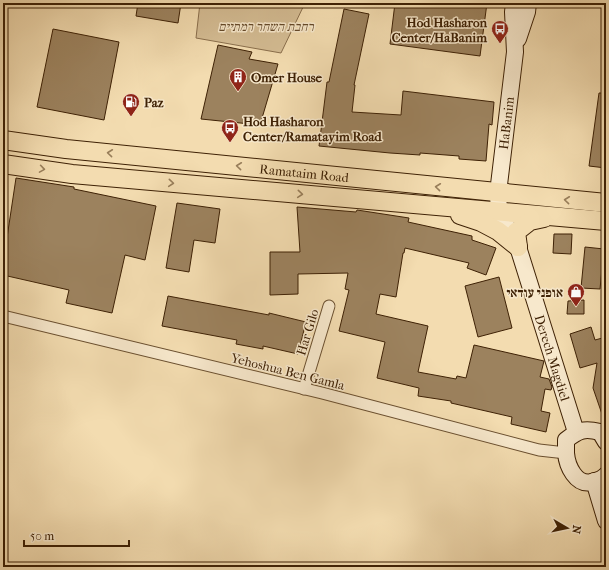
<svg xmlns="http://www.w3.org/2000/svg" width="609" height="570" font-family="'IM FELL French Canon','Frank Ruhl Libre',serif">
<rect width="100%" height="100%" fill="#f3dcb0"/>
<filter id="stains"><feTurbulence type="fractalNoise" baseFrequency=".005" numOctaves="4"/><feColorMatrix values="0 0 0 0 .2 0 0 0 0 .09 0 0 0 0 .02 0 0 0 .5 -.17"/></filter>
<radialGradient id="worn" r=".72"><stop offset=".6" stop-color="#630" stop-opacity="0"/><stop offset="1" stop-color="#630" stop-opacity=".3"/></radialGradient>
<polygon fill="#d4bc93" stroke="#896e4c" points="200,3 305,3 281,53 196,38"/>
<g fill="#9c825e" stroke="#3e2105">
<polygon points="138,3 181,3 178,23 136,16"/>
<polygon points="395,3 487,3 480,56 390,44"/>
<polygon points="344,9 369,14 354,85 355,85 352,112 401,115 403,91 494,102 492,125 489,124 486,161 459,159 459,156 420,153 420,155 390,153 319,146 327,82 329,82"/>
<polygon points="53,29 119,42 104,120 37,107"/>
<polygon points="218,45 252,52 249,59 278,64 260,125 201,119"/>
<polygon points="599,93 606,93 606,168 589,166"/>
<polygon points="16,178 74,187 74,189 156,206 145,260 125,255 112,313 66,303 69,290 3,275 3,250 5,251"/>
<polygon points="177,203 220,209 215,243 194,240 189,272 166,268"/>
<polygon points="297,207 356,212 357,210 409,218 408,222 472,236 472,240 496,248 486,275 467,268 469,263 405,248 404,253 403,253 396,297 380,294 376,314 428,326 418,372 456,379 457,376 466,378 474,345 544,361 540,377 549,379 552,387 551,390 545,389 541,411 550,413 546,432 511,424 512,417 451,403 451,401 418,396 419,388 377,378 385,342 339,331 349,290 345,289 348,273 298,274 298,294 270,295 270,252 300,252"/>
<polygon points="554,234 572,234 571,254 553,253"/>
<polygon points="585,247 604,249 600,289 581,288"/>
<polygon points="499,277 512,328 478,337 465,286"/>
<polygon points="168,296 269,315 269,313 306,322 298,354 263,346 263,349 236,344 237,340 162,326"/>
<polygon points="584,300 584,314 567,314 568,301"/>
<polygon points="591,327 595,340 606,337 606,419 604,420 593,388 597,363 580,368 570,334"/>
</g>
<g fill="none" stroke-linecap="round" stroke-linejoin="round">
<defs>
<g id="street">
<polyline points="3,316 322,393 539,450 566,453"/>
<polyline points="304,389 329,306"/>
</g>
<g id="secondary">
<path id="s1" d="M514 3 513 12 515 52 498 193 499 212 518 247 576 432"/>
<polyline points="518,39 527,12 528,3"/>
<path d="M606 442 600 432C584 428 579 430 566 440 566 444 566 448 566 453 567 466 576 486 592 482 598 480 602 480 606 475"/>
<polyline points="594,481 606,521"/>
</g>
<g id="primary">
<path id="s2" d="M3 140 66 149 606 203"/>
<polyline points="3,164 72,174 606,221"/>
<polyline points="460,215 481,222 498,231 518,247"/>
<polyline points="518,247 516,232 530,221 544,218"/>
</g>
</defs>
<use href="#street" stroke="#6b5030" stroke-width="13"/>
<use href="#secondary" stroke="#3e2105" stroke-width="18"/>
<use href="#primary" stroke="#3e2105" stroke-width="20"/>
<use href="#street" stroke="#f7e8cc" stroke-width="11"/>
<use href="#secondary" stroke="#f7e8cc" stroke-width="16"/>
<use href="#primary" stroke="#f3dcb0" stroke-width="18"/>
</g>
<defs><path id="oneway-chevron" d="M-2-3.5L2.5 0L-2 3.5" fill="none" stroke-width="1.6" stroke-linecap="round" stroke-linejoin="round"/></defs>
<g stroke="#987e5a">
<use href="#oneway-chevron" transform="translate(110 153) rotate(-174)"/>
<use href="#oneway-chevron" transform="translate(239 166) rotate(-174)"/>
<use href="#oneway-chevron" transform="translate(42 169) rotate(9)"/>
<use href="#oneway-chevron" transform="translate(171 183) rotate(5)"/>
<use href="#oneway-chevron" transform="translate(438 187) rotate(-174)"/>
<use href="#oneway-chevron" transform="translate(300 194) rotate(5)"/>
<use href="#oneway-chevron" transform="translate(567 200) rotate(-174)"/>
</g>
<defs>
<symbol id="bus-pin" viewBox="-11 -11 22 30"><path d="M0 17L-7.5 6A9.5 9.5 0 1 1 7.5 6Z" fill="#8f2418" stroke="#f7e8cc"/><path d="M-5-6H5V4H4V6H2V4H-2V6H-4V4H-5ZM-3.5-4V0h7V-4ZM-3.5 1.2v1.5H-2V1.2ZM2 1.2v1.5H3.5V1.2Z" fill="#fff"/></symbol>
<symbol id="building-pin" viewBox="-11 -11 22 30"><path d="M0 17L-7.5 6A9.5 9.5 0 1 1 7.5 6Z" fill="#8f2418" stroke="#f7e8cc"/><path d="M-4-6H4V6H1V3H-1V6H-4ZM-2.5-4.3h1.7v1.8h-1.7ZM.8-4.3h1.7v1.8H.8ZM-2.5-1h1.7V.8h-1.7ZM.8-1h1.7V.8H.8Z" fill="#fff"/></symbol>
<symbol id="fuel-pin" viewBox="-11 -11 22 30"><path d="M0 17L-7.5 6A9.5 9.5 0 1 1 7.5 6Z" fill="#8f2418" stroke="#f7e8cc"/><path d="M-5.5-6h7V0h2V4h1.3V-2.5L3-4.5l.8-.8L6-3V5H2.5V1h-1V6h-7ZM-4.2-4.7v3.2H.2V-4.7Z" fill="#fff"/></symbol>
<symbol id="shop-pin" viewBox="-11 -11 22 30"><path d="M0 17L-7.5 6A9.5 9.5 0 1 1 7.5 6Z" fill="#8f2418" stroke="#f7e8cc"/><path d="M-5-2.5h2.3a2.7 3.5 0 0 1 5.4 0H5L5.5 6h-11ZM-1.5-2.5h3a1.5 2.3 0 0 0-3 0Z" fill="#fff"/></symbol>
</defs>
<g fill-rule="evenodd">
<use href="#bus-pin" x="490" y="19" width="20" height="27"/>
<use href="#building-pin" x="228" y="67" width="20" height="27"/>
<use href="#fuel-pin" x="121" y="92" width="20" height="27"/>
<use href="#bus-pin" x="220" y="118" width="20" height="27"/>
<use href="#shop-pin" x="566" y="282" width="20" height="27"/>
</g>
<g text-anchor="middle" stroke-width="3" stroke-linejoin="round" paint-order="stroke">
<g font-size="13" font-weight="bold" fill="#3e2105" stroke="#f7e8cc" text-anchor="start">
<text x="487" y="27" text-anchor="end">Hod Hasharon<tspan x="487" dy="15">Center/HaBanim</tspan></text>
<text x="251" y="82">Omer House</text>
<text x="144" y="107">Paz</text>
<text x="243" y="126">Hod Hasharon<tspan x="243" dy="15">Center/Ramatayim Road</tspan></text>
<text x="563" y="297" text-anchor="end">אופני עודאי</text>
</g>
<g font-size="13" font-style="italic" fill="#644828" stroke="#f7e8cc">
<text x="266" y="31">רחבת השחר רמתיים</text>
</g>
<g font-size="13" fill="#3e2105" stroke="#f7e8cc">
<text transform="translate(506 123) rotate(-83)" y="5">HaBanim</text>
<text dy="5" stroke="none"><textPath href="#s2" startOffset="303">Ramataim Road</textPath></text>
<text transform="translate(307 332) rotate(-73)" y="5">Har Gilo</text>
<text dy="5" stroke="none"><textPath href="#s1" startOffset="366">Derech Magdiel</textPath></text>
<text transform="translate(288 371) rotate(14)" y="5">Yehoshua Ben Gamla</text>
</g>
</g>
<rect width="609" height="570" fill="none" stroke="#f3dcb0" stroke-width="16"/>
<rect x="4" y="4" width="601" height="562" fill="none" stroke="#3e2105" stroke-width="2"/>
<rect x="8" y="8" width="593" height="554" fill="none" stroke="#3e2105"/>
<g transform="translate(567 528) rotate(99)" stroke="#f7e8cc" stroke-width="3" paint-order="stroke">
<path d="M0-3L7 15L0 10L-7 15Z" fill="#3e2105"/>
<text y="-6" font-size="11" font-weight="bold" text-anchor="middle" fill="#3e2105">N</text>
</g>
<path d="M24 540v6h105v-6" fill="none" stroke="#3e2105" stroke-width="2"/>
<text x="30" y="540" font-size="12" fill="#3e2105" stroke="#f7e8cc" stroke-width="3" paint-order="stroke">50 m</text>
<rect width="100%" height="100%" filter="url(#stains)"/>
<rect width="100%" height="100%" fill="url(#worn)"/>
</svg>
